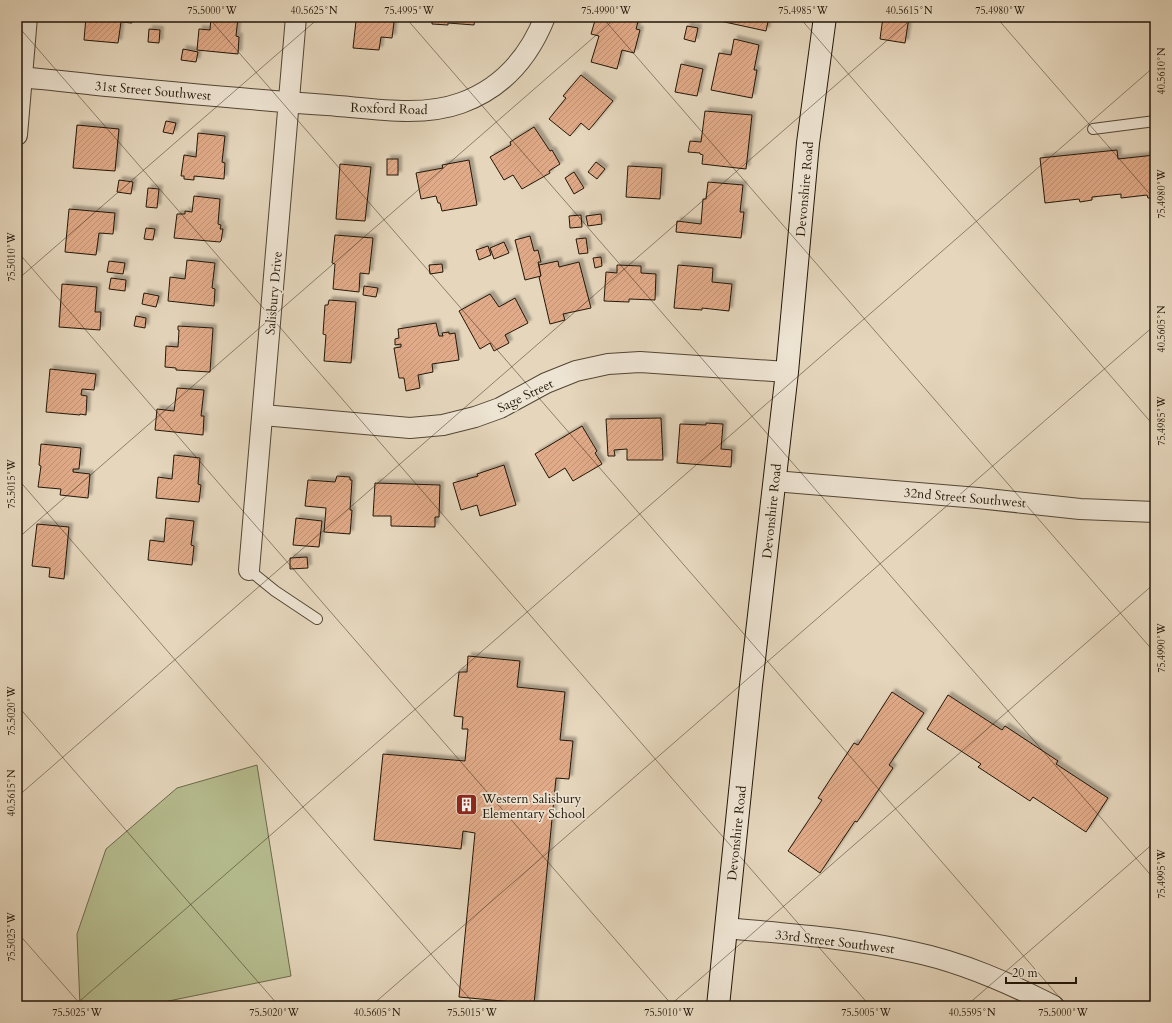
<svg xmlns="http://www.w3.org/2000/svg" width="1172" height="1023" font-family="Cardo,serif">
<defs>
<pattern id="building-hatch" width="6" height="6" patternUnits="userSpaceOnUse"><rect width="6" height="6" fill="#e1aa88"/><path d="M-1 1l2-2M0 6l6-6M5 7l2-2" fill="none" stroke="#c19274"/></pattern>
<filter id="shadow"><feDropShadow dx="3.5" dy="-3.5" stdDeviation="1" flood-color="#0004"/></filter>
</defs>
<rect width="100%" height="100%" fill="#e5d6bc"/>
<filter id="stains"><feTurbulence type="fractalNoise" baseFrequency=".005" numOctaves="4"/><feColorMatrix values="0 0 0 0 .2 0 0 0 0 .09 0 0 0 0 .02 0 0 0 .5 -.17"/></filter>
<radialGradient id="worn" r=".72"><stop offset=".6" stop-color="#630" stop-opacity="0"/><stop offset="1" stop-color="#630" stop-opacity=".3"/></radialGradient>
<polygon fill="#b6bd8f" stroke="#6c6a4c" points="257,765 291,976 144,1006 80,1006 77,934 106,849 177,788"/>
<g fill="url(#building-hatch)" stroke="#211608" filter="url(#shadow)">
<polygon points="86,17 133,17 132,23 121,22 118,43 84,40"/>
<polygon points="211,17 238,17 236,36 239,37 238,54 197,50 199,29 210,30"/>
<polygon points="352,17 383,17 382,20 394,22 392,38 381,37 379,50 353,48 356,21 352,21"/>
<polygon points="432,17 475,17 474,25 448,23 448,25 432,24"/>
<polygon points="596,17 639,18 636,29 640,30 634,53 622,50 617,69 591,62 599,36 591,34"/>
<polygon points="721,17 769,17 766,31 720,21"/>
<polygon points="883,17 909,17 905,43 880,39"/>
<polygon points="687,26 698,28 695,42 684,39"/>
<polygon points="149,29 160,30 159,43 148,42"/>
<polygon points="734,39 759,45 754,70 757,70 752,98 711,90 719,53 731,55"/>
<polygon points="183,49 198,52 196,62 181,60"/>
<polygon points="681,64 703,69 697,96 675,92"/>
<polygon points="581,75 613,101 589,130 581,123 570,136 549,119 566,98 563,96"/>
<polygon points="705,111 752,115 746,169 702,164 703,155 700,154 700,153 688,152 690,141 701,142"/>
<polygon points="166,121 176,123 173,134 163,132"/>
<polygon points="77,125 119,129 115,171 73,168"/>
<polygon points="534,127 550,151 552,150 560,164 549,171 550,173 522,189 513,175 504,180 490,157 511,145 510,142"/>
<polygon points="198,133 225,136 222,162 225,163 224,179 194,176 194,180 184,179 184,176 181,176 184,155 196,157"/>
<polygon points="1117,150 1118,159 1155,155 1155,198 1148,198 1147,195 1121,198 1121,194 1092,197 1092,200 1080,202 1079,199 1045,203 1040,158"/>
<rect x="387" y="159" width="11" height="16"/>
<polygon points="469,160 477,205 442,211 440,203 438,203 436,196 421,199 416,173 443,168 442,165"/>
<polygon points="596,162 605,169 597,179 588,172"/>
<polygon points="340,164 371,167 365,221 336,219"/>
<polygon points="628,166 662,168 660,199 626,197"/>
<polygon points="574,172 584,188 574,194 565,178"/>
<polygon points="119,180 133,182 131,194 117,192"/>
<polygon points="708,182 743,185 740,212 744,212 741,238 676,232 677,221 701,224 703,199 706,199"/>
<polygon points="148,188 159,189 157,208 146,207"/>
<polygon points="194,196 220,199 218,224 221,225 220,229 223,229 221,241 220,242 174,238 177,214 185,214 185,211 192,212"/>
<polygon points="69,209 115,213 113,234 99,233 96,255 65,252"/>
<polygon points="601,214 602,224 588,226 586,216"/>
<polygon points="581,215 582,227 570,228 569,216"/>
<polygon points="146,228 155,229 153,240 144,239"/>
<polygon points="335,235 373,238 369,274 360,273 359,292 333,289 335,264 332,263"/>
<polygon points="530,236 534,251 538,250 541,262 538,262 541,276 525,280 515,240"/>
<polygon points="586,238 588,253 579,254 576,239"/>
<polygon points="504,242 509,253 494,259 490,248"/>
<polygon points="488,246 491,255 479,260 476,250"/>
<polygon points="601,257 602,266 595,268 593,258"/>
<polygon points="187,260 215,263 212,288 215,289 214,306 168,301 170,277 185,279"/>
<polygon points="109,261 125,263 123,274 107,272"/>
<polygon points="558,261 559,267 579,262 591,308 563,314 565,320 550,324 539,277 541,276 539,265"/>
<polygon points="442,264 443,272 430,274 429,265"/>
<polygon points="617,265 641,266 641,273 656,274 655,300 629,299 629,302 604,301 606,272 617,273"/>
<polygon points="678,265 713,268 712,282 732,284 729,311 702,308 702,310 674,308"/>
<polygon points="111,278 126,280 125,291 109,289"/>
<polygon points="62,284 97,287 95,312 101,312 100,330 59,327"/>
<polygon points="364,286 378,288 376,297 363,295"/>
<polygon points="144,293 159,296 156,307 142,304"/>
<polygon points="490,294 499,307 515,298 528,323 505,335 509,343 494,351 490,343 480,349 459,311"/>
<polygon points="329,300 356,302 351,363 324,361 326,335 323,334 325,305 328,305"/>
<polygon points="136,316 146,318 145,328 134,326"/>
<polygon points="436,323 439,336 443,336 442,333 449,332 449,334 455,333 459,360 432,364 433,372 418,375 420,388 406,391 404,378 399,378 394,348 401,347 401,344 395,345 395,339 399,338 398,329"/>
<polygon points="178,326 213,328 210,372 176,370 176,368 165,367 166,346 178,347 179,330 178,330"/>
<polygon points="50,369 96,374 94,390 82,389 81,395 87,396 86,415 80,414 80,415 46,412"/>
<polygon points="177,388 204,390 201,416 204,416 203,435 155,430 157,409 174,411"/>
<polygon points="661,418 663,460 627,460 627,449 614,450 615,456 608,456 606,419"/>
<polygon points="706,423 723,424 721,449 732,450 731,467 677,463 680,424 706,425"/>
<polygon points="582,426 597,451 595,453 602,464 573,481 565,468 549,478 535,454"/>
<polygon points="41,444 81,448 79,469 73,469 73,472 90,474 88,498 60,495 61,489 38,487 41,466 39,465"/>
<polygon points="174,455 200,458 198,484 201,485 199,502 156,498 158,477 172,479"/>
<polygon points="504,465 516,505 480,516 477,505 461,510 453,483 478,476 477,474"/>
<polygon points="337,476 350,477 350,480 352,480 350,510 352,510 350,534 324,532 326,508 305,506 308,480 335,482"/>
<polygon points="375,483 440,485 439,517 435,517 435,527 391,526 391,516 373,516"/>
<polygon points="166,518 194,521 191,545 194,546 192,565 148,560 150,540 164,542"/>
<polygon points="296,518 322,521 319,547 293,545"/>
<polygon points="37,524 69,527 64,579 49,577 50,568 32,566"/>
<polygon points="307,557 308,568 290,569 290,558"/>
<polygon points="468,656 520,661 517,687 565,692 560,740 573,741 569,779 556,778 534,1004 459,997 475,833 463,831 461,849 374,840 383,754 465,761 468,729 462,729 463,717 454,716 459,672 467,672"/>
<polygon points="892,692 924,713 889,765 893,768 857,822 855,821 820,873 788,851 822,800 818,798 854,743 858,745"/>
<polygon points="948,695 1002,730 1005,726 1058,761 1056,764 1108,798 1086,832 1033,797 1030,801 978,767 981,764 927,729"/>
</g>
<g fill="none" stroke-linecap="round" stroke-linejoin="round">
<defs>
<g id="lane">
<polyline points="1093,129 1155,121"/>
<polyline points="249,570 275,591 317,619"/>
</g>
<g id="street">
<path d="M17 77C47 79 77 83 107 86 180 93 253 100 327 105 369 108 420 118 461 103 503 88 529 57 545 17"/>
<polyline points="17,135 27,17"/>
<polyline points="263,415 410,428 443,425 475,417 500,408 546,383 576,371 608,364 640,362 787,372"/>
<polyline points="774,481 978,498 1080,509 1155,512"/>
<polyline points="249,570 296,17"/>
<path d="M726 928C789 934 851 938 913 952 962 962 1009 983 1054 1006"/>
</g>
<polyline id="secondary" points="718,1006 751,685 787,372 808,143 825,17"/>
</defs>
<use href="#lane" stroke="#524635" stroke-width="12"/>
<use href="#street" stroke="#524635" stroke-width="22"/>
<use href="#secondary" stroke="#211608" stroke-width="24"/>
<use href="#lane" stroke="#eee4d3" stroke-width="10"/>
<use href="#street" stroke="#eee4d3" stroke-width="20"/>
<use href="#secondary" stroke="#eee4d3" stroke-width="22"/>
</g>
<path fill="none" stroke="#211608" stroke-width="1" stroke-opacity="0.45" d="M208 17 1067 1006M405 17 1155 880M602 17 1155 653M799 17 1155 427M996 17 1155 200M17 22 22 17M17 25 870 1006M17 251 673 1006M17 280 320 17M17 478 476 1006M17 539 617 17M17 705 279 1006M17 797 914 17M17 932 82 1006M74 1006 1155 66M371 1006 1155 325M669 1006 1155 583M966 1006 1155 842"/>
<defs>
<symbol id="building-square" viewBox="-11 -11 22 22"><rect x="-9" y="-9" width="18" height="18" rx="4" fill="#8f2418" stroke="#eee4d3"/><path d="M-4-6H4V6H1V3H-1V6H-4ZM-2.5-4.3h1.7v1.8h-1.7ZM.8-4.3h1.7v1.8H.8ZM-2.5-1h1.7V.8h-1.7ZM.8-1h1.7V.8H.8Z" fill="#fff"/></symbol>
</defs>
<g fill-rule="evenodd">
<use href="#building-square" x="454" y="792" width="25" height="25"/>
</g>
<g text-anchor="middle" stroke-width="3.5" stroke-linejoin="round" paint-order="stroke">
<g font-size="13" fill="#211608" stroke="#eee4d3">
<text transform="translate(153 90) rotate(5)" y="5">31st Street Southwest</text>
<text transform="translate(389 108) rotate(2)" y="5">Roxford Road</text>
<text transform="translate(804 189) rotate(-85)" y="5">Devonshire Road</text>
<text transform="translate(273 293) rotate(-85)" y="5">Salisbury Drive</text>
<text transform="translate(525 395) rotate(-26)" y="5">Sage Street</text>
<text transform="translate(965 497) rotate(5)" y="5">32nd Street Southwest</text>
<text transform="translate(771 511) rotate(-84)" y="5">Devonshire Road</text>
<text transform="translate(736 833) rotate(-84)" y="5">Devonshire Road</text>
<text transform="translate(835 941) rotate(7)" y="5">33rd Street Southwest</text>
</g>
<g font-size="13" fill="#211608" stroke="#eee4d3" text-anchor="start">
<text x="482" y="803">Western Salisbury<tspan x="482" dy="15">Elementary School</tspan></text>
</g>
</g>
<rect width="1172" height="1023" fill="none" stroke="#e5d6bc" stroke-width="44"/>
<path d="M1006 977v6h70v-6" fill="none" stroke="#211608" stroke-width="2"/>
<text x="1012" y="977" font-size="12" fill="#211608" stroke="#eee4d3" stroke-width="3" paint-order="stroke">20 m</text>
<rect x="22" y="22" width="1128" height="979" fill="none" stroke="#211608" stroke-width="1.5"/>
<g font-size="10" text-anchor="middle" fill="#211608">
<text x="212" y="14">75.5000°W</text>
<text x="314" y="14">40.5625°N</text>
<text x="409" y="14">75.4995°W</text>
<text x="606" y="14">75.4990°W</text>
<text x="803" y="14">75.4985°W</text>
<text x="909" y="14">40.5615°N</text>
<text x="1000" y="14">75.4980°W</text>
<text transform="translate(1161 71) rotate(-90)" y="4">40.5610°N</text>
<text transform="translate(1161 194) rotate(-90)" y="4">75.4980°W</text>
<text transform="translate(11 257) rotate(-90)" y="4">75.5010°W</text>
<text transform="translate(1161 329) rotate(-90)" y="4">40.5605°N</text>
<text transform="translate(1161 421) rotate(-90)" y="4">75.4985°W</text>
<text transform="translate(11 484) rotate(-90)" y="4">75.5015°W</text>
<text transform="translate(1161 648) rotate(-90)" y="4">75.4990°W</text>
<text transform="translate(11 711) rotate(-90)" y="4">75.5020°W</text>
<text transform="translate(11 793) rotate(-90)" y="4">40.5615°N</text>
<text transform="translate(1161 874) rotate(-90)" y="4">75.4995°W</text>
<text transform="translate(11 937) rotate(-90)" y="4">75.5025°W</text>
<text x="77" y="1016">75.5025°W</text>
<text x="274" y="1016">75.5020°W</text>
<text x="377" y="1016">40.5605°N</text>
<text x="472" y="1016">75.5015°W</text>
<text x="669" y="1016">75.5010°W</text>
<text x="866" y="1016">75.5005°W</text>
<text x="972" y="1016">40.5595°N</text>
<text x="1063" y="1016">75.5000°W</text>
</g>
<rect width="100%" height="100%" filter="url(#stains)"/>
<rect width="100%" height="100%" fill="url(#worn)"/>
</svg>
